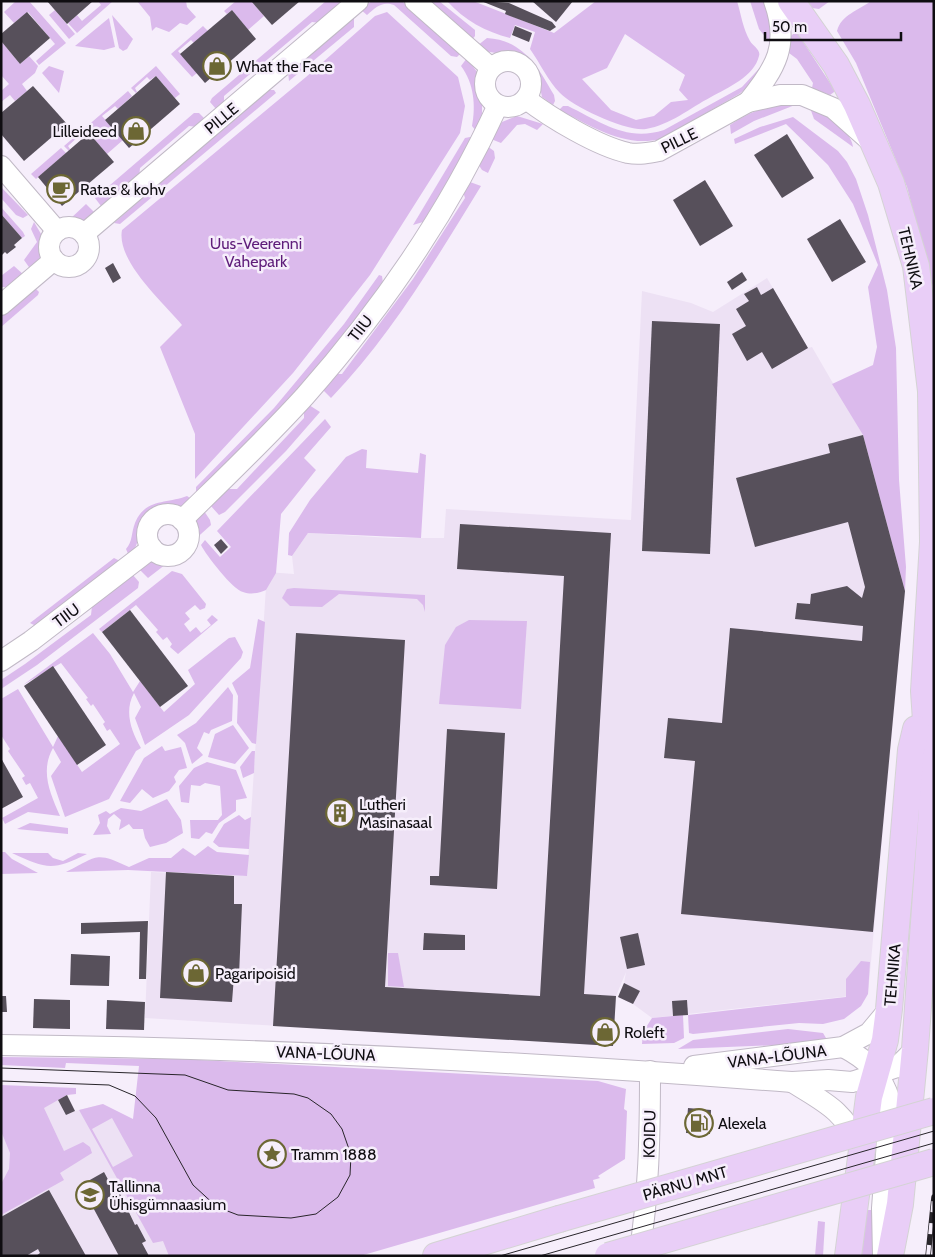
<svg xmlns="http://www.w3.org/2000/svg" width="935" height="1257" font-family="Cabin,sans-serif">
<rect width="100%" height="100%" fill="#f6eefb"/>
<g fill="#ede1f4">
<polygon points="767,278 808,348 812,347 863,435 905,591 868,994 652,1018 633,1004 618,997 624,983 626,972 616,996 613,1046 145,1018 151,872 247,876 267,572 294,574 292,556 308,533 391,538 444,538 446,509 631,520 642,291 691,303 713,312"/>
<polygon points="1,1089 44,1107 58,1100 66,1115 75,1111 103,1104 212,1256 1,1256"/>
</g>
<g fill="#dbbaec" fill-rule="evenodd">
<polygon points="16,1 29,1 66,43 39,65 36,61 55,44 28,12 14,23 4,12"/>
<polygon points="98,1 113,1 77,33 68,23 77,15 82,21 101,5"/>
<polygon points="137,1 186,1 187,7 196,17 187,25 180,23 169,32 156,27 152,31 150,17"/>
<polygon points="236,1 251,1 264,16 248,30 232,10 227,14 224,11"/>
<polygon points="326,1 340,1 341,6 321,23 312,22 224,96 224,105 216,109 210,102 212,98"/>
<path d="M372 1H402L461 53 457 57 451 56 394 5C382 1 376 7 367 15L360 9Z"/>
<polygon points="428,1 439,1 475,30 475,36 471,41"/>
<path d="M447 1H473L554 33 596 1H737C741 14 743 29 750 41 753 46 761 50 759 56 754 77 727 88 711 97 690 108 670 125 646 129 627 132 573 107 560 93 548 81 540 63 530 49L535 32 515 25 510 38C486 32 464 20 447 1ZM625 34 685 75 679 90 688 100 671 102 654 116 636 120 611 110 582 79 607 68Z"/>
<polygon points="750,1 764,1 772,19 771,44 759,29"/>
<polygon points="805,1 830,1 819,9 812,8"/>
<path d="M871 1H934V291L907 187 856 63 837 31C841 15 859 10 871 1Z"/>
<polygon points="55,10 75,34 69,39 49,15"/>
<path d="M387 12 458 77 465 106 460 133 370 275 293 373 195 479V434L160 347 182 325C163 302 116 261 122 230L306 77 375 16Z"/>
<polygon points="112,15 133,39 127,49 123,51 119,48"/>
<polygon points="354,16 354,27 289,81 288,72"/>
<polygon points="109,18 115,47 104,50 75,46"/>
<polygon points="203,26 208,31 194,43 191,40 178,51 197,73 192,77 171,54"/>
<polygon points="796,31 834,89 834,92 830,95 812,88 813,83 797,59 789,53 791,36"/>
<path d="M487 38C523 40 538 67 554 95L555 101 553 105 542 97C540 90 541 84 539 77 530 43 498 62 477 46Z"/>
<polygon points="1,41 20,64 29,56 38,66 35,73 22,84 27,91 15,101 10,95 1,102 1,91 9,84 1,75"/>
<path d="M467 58 477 72 478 94 482 105V117L477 132 472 126C476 106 474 83 461 66Z"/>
<path d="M767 60 748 87 739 94 661 139C623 148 592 126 559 110L563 106H568C601 122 626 142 664 130L742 87Z"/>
<polygon points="49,66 64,71 59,93 42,73"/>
<polygon points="156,66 180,94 175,98 156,76 150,80 147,77 135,88 137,92 136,93 131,88"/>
<polygon points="267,90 274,90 276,93 120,224 114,223"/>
<polygon points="128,91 132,96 118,109 115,106 102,116 123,140 107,154 89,133 83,138 80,135 68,146 70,149 69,151 64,146"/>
<path d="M795 102V105L754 121 731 134 730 125C753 110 767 106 795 102Z"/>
<path d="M809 105C824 111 851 130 853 147L814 119Z"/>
<polygon points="194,113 199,113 205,119 198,127 189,126 140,168 139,178 104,207 101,206 95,198"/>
<polygon points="517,116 543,124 537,130 525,124 517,125 501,143 491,139 502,122"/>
<polygon points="793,117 838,151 847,162 856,179 868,215 887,290 896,348 899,480 906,567 905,591 863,435 832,384 873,365 877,347 868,287 878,265 853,204 828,165 786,124 735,144 734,139 760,127"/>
<polygon points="470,137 473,139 423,222 413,225 465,138"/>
<polygon points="487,146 494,151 495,158 488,173 482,170 478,164"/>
<polygon points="61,148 66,153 36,179 31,174"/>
<path d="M470 182 481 186C436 259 391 336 331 398L323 390 333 374H342L413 279 465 198 462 188Z"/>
<polygon points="1,187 28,215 23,218 16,215 1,198"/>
<polygon points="86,204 95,213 84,222 69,220"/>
<polygon points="1,207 23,232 25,236 22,238 1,214"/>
<polygon points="34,222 44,239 39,262 31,270 24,260 37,242 31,229"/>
<polygon points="14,266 24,275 11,287 1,287 1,276"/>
<polygon points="379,275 382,276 383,283 350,327 286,405 196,492 196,487 274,408 344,324"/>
<polygon points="35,288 39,292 38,295 1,327 1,316"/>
<polygon points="309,405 320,412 286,451 225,512 219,515 210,505 227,489 237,489 304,418 304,408"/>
<path d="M325 419 331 427 304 458 316 470 281 514 276 573 266 590C258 593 252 595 243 592 233 590 206 555 201 545L205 540 220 557 231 547 217 531Z"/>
<polygon points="362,449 367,450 366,468 418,473 420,453 426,455 421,538 308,533 292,556 288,555 289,533 310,500 346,457"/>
<path d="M187 496 193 500C189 503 184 507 180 509 169 512 160 506 150 514 137 525 142 544 129 556L126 549C133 541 131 533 135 523 145 498 167 504 187 496Z"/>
<path d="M204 511 210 520 211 525 192 542C192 531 195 519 204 511Z"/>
<polygon points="114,558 122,562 36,626 30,623"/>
<polygon points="153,560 170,561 148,578 139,569"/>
<polygon points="172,571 182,574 206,604 205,608 200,610 195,605 185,613 190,619 184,624 190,632 196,627 201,633 211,625 207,620 212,615 218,620 178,654 170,647 172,644 167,637 163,640 156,632 158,630 136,605 102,632 99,629"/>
<polygon points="132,574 139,582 138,588 37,665 1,689 1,680 25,664 91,615 92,606"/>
<polygon points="294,588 425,595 425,612 423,605 417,599 339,594 322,607 290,606 282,598 287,589"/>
<polygon points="258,619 265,622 256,744 252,743 237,723 238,696 232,683 250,668"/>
<polygon points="469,620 527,621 521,709 439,704 445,645 456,627"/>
<path d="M93 633 110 654 133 692 140 681 164 712 195 684 188 670 229 638 235 637 243 652 241 658 189 715 145 745 135 718 141 707 134 693C124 711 131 731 141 748L136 751 109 799 65 817 51 776 61 762 53 748C40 771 50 793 60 816L28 812 5 824 2 818 38 798 30 783 26 785 22 778 25 776 8 751 10 749 1 735V699L18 689 53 747 58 736 82 772 120 744 110 729 107 731 103 724 105 722 93 704 91 706 86 699 88 698 61 663 23 685Z"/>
<polygon points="228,687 233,695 232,721 211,730 209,734 204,732 197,748 203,755 192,764 185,743 177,735 196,723"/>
<polygon points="233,725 249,748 235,764 208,757 215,734"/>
<polygon points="162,746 165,751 181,747 187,768 179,770 174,777 176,782 169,791 153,798 142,789 130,803 120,801 144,758"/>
<polygon points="252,751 255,751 254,773 243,778 240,767"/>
<polygon points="207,762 236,770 247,798 236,800 236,811 219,823 212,834 206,832 199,839 191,838 190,820 218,820 222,815 220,786 205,783 200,786 191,785 189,803 181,802 179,786 194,768"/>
<polygon points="167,799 181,820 183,833 166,843 150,847 145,838 143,829 133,829 129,824 119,830 121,820 114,814 108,819 107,826 111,834 93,835 100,823 98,815 106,811 110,814 121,808 141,811"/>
<polygon points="239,815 245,820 251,817 249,849 219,847 213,842 224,824"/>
<polygon points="30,823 68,828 68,834 17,829"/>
<path d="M208 846 217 852 249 855 247 876 128 870 66 872C98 856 95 851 129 867L149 858H171L183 848 195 856Z"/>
<polygon points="1,852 5,852 12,859 38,873 1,874"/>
<path d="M12 853H48L53 858 63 861 78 853 87 854C53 871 46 869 12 853Z"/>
<polygon points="388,953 398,953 404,987 388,986"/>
<polygon points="861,961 870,962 868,994 861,1006 844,1019 823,1024 799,1023 693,1034 689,1033 688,1015 846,997 846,979"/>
<polygon points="683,1015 684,1038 674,1043 642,1044 643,1032 652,1018"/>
<polygon points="788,1029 823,1033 829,1043 678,1049 693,1040"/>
<path d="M1 1057 181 1059 598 1081 626 1089 624 1109 627 1111 625 1159 598 1176 600 1178 593 1180 595 1188 360 1256H169L163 1241 153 1243 79 1110 103 1104 133 1119 139 1066 66 1063 65 1068 1 1065ZM112 1118 133 1156 113 1167 92 1129Z"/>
<polygon points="1,1085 76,1088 76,1094 67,1095 44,1108 64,1151 83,1142 90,1147 92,1153 60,1173 64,1180 1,1215 1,1184 9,1169 10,1153 1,1131"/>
<polygon points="865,1210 875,1210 873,1256 861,1256"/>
<polygon points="818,1221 825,1222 823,1256 815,1256"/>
</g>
<g fill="#57505b">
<polygon points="47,1 93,1 67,24"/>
<polygon points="251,1 300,1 272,25"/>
<polygon points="481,1 509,3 552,22 556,27 550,31 505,14 506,11"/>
<polygon points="532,1 573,1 556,22"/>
<polygon points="232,10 256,39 205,83 180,54"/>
<polygon points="27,12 50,38 20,64 1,41 1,34"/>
<polygon points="515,26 532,33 529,42 512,35"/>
<polygon points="156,76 180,104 129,148 105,120"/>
<polygon points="33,86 67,124 24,161 1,134 1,113"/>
<polygon points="89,133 114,162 62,206 38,177"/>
<polygon points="787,134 814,178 782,198 754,155"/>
<polygon points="705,180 733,226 700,246 673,200"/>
<polygon points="1,214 22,238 14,245 16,247 7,254 5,252 1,256"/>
<polygon points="840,219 866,262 832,282 807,239"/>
<polygon points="113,263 121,278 113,283 105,268"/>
<polygon points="742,272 747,280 732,290 727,282"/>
<polygon points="757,287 761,295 773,288 808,348 772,369 762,352 747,361 732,334 746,326 736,309 749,301 744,294"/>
<polygon points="652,321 720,324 710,554 642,551"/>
<polygon points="863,435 905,591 873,932 681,914 695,761 664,758 668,718 722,723 730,628 862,641 863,626 795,619 797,603 810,604 811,594 847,586 862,598 865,587 848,522 755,547 736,478 830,453 828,444"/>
<polygon points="460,524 611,533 584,994 616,996 613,1046 273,1026 296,633 405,640 385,987 540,996 564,576 457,569"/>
<polygon points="221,539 228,547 221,554 214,545"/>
<polygon points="130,610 188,686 160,707 102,632"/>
<polygon points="53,666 106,745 77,765 24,686"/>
<polygon points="447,729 505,733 497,889 430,885 430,876 439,876"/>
<polygon points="1,758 23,797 1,809"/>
<polygon points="166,872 234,876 234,904 242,904 239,976 234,976 232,1002 160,998"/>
<polygon points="148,921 146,979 139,979 140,932 81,934 81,923"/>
<polygon points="424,933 465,935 465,950 423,950"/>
<polygon points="638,933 645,965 627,969 620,937"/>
<polygon points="71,954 110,956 109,986 70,985"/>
<polygon points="624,983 640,991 633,1004 618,997"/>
<polygon points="1,996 6,996 7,1012 1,1012"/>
<polygon points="34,999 70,1000 70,1029 33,1028"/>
<polygon points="107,1000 145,1002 144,1030 106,1029"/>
<polygon points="687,1000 688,1015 673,1016 672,1001"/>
<polygon points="67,1095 75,1111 66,1115 58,1100"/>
<polygon points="688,1108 711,1110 710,1134 686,1133"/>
<polygon points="104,1172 112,1187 116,1185 135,1225 137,1224 146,1241 142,1243 149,1256 119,1256 81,1185"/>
<polygon points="49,1190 86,1256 36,1256 40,1253 38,1249 26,1256 1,1256 1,1217"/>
</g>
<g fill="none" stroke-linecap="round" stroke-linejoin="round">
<defs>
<g id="minor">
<polyline points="415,1 491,68"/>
<circle cx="508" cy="84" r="23"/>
<path d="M526 99C551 118 597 146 628 153 639 155 649 153 659 151L748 102 780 95H802L833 108 869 140"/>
<path d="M748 102C776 68 790 45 774 1"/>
<polyline points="1,166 57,231"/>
<circle cx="69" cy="247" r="20"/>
<polyline points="84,234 358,1"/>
<polyline points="1,305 54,260"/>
<circle cx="168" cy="535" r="21"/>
<path d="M182 520C224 479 266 439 305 396 381 310 450 210 498 105"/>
<polyline points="1,661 31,641 152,548"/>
<path d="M1 1045C266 1048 529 1062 792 1082L828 1080 852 1082 897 1067 915 1049"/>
<path d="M843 1047C868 1060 882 1074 890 1101L882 1208 883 1255"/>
<polyline points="694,1066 843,1047 869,1033 889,1009"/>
<path d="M792 1082C822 1101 846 1111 858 1146"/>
<path d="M639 1256C649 1194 650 1134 650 1071"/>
</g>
<g id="major">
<polyline points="791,1 836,65 857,105 891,183 916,266 931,391 933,542 924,691 932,810 915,1049 900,1204 890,1256"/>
<polyline points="436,1256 559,1219"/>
<polyline points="848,1256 869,1097 885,1040 889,1009 911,750 916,729"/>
</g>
</defs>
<use href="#minor" stroke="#c1b9c6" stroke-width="22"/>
<use href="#major" stroke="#d4d3d4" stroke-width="28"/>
<use href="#minor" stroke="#fff" stroke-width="20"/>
<use href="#major" stroke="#e9cef7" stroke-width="26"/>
<g stroke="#28252a" stroke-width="1">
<polyline points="1,1068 185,1075 228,1090 294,1094 308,1098 331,1114 342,1129 351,1155 350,1175 338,1197 316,1214 291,1218 238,1215 217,1207 193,1185 156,1118 135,1096 109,1085 1,1081"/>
<polyline points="500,1256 934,1131"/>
<polyline points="540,1256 934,1143"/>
</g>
<defs>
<polyline id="rail" points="928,1256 934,1197"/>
</defs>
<use href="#rail" stroke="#28252a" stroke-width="5.5"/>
<use href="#rail" stroke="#f6eefb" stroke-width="4" stroke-dasharray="11" stroke-linecap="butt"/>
<defs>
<g id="major-bridge">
<polyline points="559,1219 934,1111"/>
<polyline points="608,1256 934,1162"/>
</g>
</defs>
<use href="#major-bridge" stroke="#d4d3d4" stroke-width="28" stroke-linecap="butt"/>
<use href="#major-bridge" stroke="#e9cef7" stroke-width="26"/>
</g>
<defs>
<symbol id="shop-ring" viewBox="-11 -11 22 22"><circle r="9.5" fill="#f6eefb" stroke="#6c6734" stroke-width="1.5"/><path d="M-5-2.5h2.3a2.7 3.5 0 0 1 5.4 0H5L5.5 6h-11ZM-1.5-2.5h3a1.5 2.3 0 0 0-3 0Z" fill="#6c6734"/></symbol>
<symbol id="cafe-ring" viewBox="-11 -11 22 22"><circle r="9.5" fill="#f6eefb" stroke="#6c6734" stroke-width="1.5"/><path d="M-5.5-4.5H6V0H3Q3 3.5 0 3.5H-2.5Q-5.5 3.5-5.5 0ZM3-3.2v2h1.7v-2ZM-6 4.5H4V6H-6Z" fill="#6c6734"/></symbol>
<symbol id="building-ring" viewBox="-11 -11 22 22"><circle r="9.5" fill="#f6eefb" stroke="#6c6734" stroke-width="1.5"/><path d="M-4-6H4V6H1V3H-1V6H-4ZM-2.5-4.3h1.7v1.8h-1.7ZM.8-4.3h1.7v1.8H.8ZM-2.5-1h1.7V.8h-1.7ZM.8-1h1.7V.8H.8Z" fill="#6c6734"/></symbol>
<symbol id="fuel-ring" viewBox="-11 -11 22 22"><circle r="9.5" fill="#f6eefb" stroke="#6c6734" stroke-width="1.5"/><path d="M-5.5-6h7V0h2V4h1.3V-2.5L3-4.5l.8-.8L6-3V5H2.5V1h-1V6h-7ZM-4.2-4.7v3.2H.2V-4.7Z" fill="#6c6734"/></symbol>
<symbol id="sight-ring" viewBox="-11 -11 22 22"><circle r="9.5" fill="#f6eefb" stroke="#6c6734" stroke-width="1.5"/><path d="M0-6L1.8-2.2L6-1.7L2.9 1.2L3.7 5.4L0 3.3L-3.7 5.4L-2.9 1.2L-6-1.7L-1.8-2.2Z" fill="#6c6734"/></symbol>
<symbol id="school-ring" viewBox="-11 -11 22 22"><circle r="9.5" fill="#f6eefb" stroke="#6c6734" stroke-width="1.5"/><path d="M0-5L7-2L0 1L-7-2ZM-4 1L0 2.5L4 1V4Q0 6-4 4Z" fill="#6c6734"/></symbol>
</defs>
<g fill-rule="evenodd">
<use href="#shop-ring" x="201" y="50" width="32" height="32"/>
<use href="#shop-ring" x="120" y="115" width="32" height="32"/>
<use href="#cafe-ring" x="45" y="173" width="32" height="32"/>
<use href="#building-ring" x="324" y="797" width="32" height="32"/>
<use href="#shop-ring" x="180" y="957" width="32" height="32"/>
<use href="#shop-ring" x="589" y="1016" width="32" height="32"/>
<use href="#fuel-ring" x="683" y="1107" width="32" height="32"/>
<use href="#sight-ring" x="256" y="1138" width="32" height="32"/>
<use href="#school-ring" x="74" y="1179" width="32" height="32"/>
</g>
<g text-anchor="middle" stroke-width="5" stroke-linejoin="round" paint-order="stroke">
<g font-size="16" fill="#0f0d11" stroke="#f6eefb" text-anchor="start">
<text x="236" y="72">What the Face</text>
<text x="117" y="137" text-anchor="end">Lilleideed</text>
<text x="80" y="195">Ratas &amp; kohv</text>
<text x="359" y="810">Lutheri<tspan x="359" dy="18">Masinasaal</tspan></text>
<text x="215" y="979">Pagaripoisid</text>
<text x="624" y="1038">Roleft</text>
<text x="718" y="1129">Alexela</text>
<text x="291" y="1160">Tramm 1888</text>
<text x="109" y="1192">Tallinna<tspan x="109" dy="18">Ühisgümnaasium</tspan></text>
</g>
<g font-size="16" fill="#0f0d11" stroke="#f6eefb">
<text transform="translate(221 118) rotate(-40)" y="6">PILLE</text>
<text transform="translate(679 140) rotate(-26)" y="6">PILLE</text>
<text transform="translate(911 258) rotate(77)" y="6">TEHNIKA</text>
<text transform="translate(360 328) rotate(-52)" y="6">TIIU</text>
<text transform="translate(66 615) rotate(-37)" y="6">TIIU</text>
<text transform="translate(892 975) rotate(-85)" y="6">TEHNIKA</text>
<text transform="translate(326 1053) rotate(2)" y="6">VANA-LÕUNA</text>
<text transform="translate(777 1056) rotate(-7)" y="6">VANA-LÕUNA</text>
<text transform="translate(649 1134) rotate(-89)" y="6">KOIDU</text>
<text transform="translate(685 1183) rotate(-16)" y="6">PÄRNU MNT</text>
</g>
<g font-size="16" fill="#5f1d7a" stroke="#f6eefb">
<text x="256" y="249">Uus-Veerenni<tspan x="256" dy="18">Vahepark</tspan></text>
</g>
</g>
<rect width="935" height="1257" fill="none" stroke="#0f0d11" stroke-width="5"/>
<path d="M765 32v8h136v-8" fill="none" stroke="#0f0d11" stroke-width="2.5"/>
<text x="772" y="32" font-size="15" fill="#0f0d11" stroke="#f6eefb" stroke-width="4" paint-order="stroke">50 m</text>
</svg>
